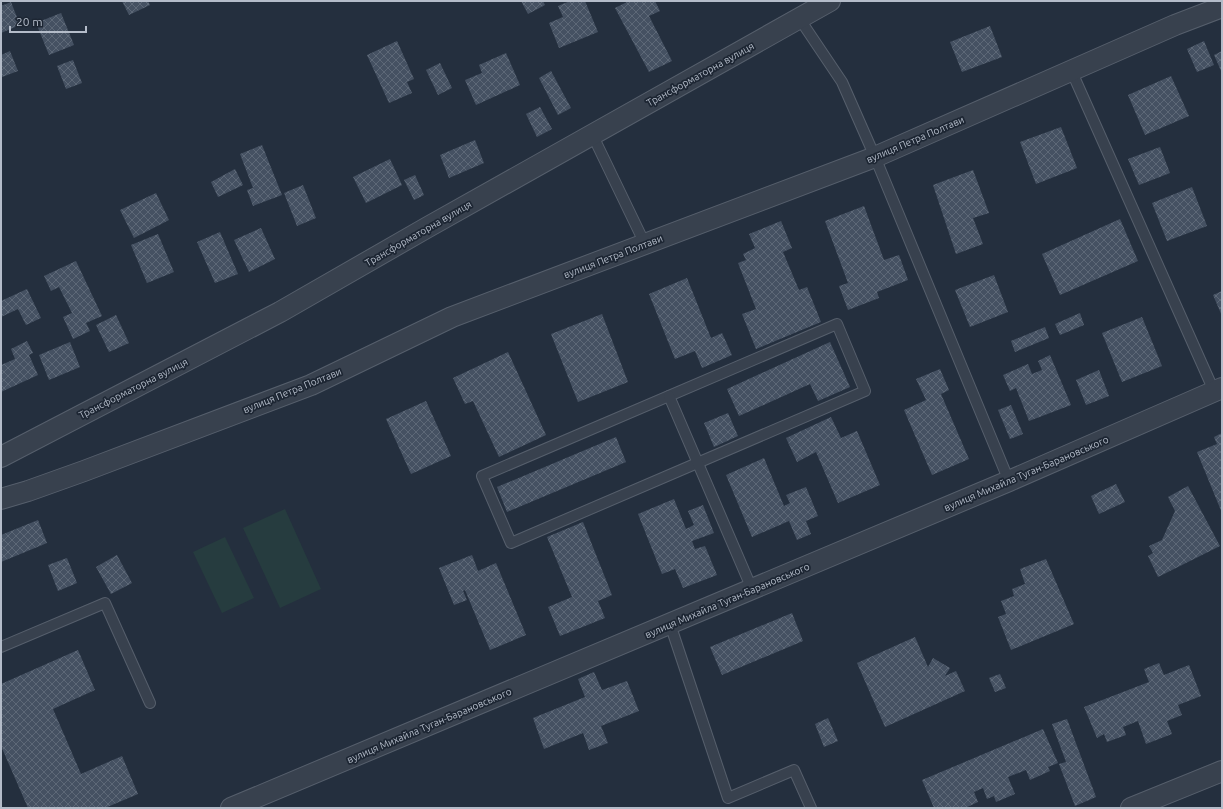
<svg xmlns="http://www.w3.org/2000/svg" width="1223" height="809" font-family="Ubuntu,sans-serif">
<defs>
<pattern id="building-cross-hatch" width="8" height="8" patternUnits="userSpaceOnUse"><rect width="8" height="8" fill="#455162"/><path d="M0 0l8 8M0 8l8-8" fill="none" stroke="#5d6877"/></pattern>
</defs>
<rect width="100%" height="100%" fill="#242f3e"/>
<g fill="#263c3f">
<polygon points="285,509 321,589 280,608 243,528"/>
<polygon points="225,537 254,598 222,613 193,552"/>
</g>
<g fill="url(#building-cross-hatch)">
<polygon points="122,1 148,1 150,5 129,15"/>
<polygon points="521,1 543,1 545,5 528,14"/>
<polygon points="570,1 585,1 598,32 559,48 549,23 563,17 558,6"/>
<polygon points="629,1 655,1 660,11 649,16 672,61 649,72 615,8"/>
<polygon points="11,2 20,25 1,33 1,6"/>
<polygon points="61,13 74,45 49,55 36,23"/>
<polygon points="990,26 1002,57 962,72 950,42"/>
<polygon points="397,41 414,79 407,82 412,93 389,103 367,55"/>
<polygon points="1204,41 1214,65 1197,72 1187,49"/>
<polygon points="10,51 18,71 2,77 1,55"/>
<polygon points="1222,51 1222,73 1214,55"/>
<polygon points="506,53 520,85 476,105 465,80 482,73 479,65"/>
<polygon points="73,60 82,83 66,89 57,66"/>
<polygon points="440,63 452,88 438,95 426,70"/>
<polygon points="551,71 571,108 558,115 539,78"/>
<polygon points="1171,76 1189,116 1145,135 1128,95"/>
<polygon points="540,107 552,129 537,137 526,114"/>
<polygon points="1061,127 1077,168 1036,184 1020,142"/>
<polygon points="475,140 484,163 449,178 440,155"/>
<polygon points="262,145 282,195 253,206 247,190 253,188 240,154"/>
<polygon points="1160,147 1170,173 1139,185 1128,159"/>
<polygon points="390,159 402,185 366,203 353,177"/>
<polygon points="235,169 243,185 218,197 211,182"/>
<polygon points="973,170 989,213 973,218 983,244 956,254 933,185"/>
<polygon points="415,175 424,195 414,200 404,180"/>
<polygon points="303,185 316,218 297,226 284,193"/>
<polygon points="1192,187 1207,226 1167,241 1152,203"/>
<polygon points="156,193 169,220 134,238 120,210"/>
<polygon points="864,206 884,260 899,255 908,280 877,292 879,298 848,310 839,286 848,283 825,221"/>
<polygon points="1120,219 1138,261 1060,295 1042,254"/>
<polygon points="781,221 792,248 783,252 799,290 807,287 821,322 756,349 742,314 756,309 738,263 746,260 743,254 755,248 749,234"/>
<polygon points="261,228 275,259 249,272 234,240"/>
<polygon points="220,232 238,274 215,283 197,242"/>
<polygon points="158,234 174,272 147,283 131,245"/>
<polygon points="76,261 102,316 86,323 90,331 73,339 63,317 72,313 59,287 51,291 44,276"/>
<polygon points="994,275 1008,312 970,327 955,290"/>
<polygon points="687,278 711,338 722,333 732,355 702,368 695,351 675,359 649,294"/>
<polygon points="27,289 41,318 26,325 18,309 1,317 1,301"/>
<polygon points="1222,291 1222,316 1213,295"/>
<polygon points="1080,313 1084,325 1060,335 1055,324"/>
<polygon points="602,314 628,382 578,402 551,334"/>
<polygon points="116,315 129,343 109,352 96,325"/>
<polygon points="1142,317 1162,366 1122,382 1102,333"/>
<polygon points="1045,327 1049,338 1015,352 1011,341"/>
<polygon points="27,341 33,353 29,355 38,375 1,392 1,365 15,359 11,349"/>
<polygon points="70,342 80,367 49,380 39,355"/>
<polygon points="830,342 850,387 818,401 810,384 739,416 727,389"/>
<polygon points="508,352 546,435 499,457 473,401 465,404 453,378"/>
<polygon points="1050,355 1071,405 1029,421 1016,388 1010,391 1003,375 1028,364 1032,374 1042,370 1038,361"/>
<polygon points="940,369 949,390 941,394 969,459 932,475 904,410 926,400 916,379"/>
<polygon points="1099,370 1109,396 1086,405 1076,380"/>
<polygon points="426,401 451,456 411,474 386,419"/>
<polygon points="1011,405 1023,434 1010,439 998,410"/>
<polygon points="728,413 738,436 714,447 704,423"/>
<polygon points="831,417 841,438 857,431 880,485 838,503 816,452 797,462 786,438"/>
<polygon points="1222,433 1222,513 1197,452 1217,444 1214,437"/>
<polygon points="616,437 626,462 507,512 497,487"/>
<polygon points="764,458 784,506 790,503 786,495 806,487 818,516 806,521 811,534 797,540 789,521 752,537 726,475"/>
<polygon points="1116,484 1125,502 1099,514 1091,496"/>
<polygon points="1188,486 1220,546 1158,577 1148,556 1153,553 1149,546 1162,540 1175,511 1168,497"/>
<polygon points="674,499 686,529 694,525 688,511 703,505 714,533 692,541 695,549 705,546 717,575 683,588 675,569 662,574 638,514"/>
<polygon points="38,520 47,543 1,562 1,535"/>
<polygon points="583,522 612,595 598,601 605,618 560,636 548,607 572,597 547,537"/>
<polygon points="117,555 132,583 111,594 96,567"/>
<polygon points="472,555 478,571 496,563 526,635 490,650 465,590 463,591 467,600 454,605 439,568"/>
<polygon points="67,558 77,583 58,591 48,565"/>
<polygon points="1046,559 1074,624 1011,650 998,617 1006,614 1001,601 1014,596 1012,589 1025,584 1020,569"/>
<polygon points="792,613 803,641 722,675 710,647"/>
<polygon points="915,637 928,667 933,658 950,668 945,676 956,671 965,691 885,727 857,663"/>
<polygon points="78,650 95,690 53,709 81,774 122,756 138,794 105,808 28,808 1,746 1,684"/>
<polygon points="1159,663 1164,675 1189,665 1201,696 1178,705 1182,715 1167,721 1172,734 1146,744 1138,721 1123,727 1126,735 1107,742 1104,734 1097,738 1084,707 1149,682 1144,669"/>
<polygon points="594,672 602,690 627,681 639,711 601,726 608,743 589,750 583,733 544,749 533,718 585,697 578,679"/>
<polygon points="1000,674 1006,688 995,692 989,678"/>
<polygon points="828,718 838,741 824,747 815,724"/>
<polygon points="1067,719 1096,797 1075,806 1059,764 1066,762 1052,724"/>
<polygon points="1043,729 1058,763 1048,767 1050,771 1030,780 1026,770 1008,777 1015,794 996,802 994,796 987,799 983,788 974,792 978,802 965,808 934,808 922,780"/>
</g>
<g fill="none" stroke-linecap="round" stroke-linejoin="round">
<defs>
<g id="lane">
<polyline points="799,18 842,82 875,157 1009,481"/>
<polyline points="1071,70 1214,391"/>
<polyline points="592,134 645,244"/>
<polygon points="837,324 865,391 511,543 482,476"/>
<polyline points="669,396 752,589"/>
<polyline points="670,624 728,798 794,770 811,808"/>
<polyline points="1,647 105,603 150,703"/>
</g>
<g id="street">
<polyline points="1,457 280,312 428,227 830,1"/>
<polyline points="1,499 28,491 84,471 311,385 452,317 875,157 1175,25 1222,7"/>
<polyline points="231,808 1009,481 1222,388"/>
<polyline points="1131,808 1222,771"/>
</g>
</defs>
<use href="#lane" stroke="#565f6c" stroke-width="12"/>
<use href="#street" stroke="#565f6c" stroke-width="22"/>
<use href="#lane" stroke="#38414e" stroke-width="10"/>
<use href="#street" stroke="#38414e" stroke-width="20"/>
</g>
<g text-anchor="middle" stroke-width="3.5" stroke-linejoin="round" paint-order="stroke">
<g font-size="10" fill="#b4bcc9" stroke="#1d2633">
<text transform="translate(700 74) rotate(-29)" y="4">Трансформаторна вулиця</text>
<text transform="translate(915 139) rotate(-23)" y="4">вулиця Петра Полтави</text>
<text transform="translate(418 233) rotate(-30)" y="4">Трансформаторна вулиця</text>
<text transform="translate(613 256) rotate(-21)" y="4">вулиця Петра Полтави</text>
<text transform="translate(133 388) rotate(-27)" y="4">Трансформаторна вулиця</text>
<text transform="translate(292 390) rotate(-22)" y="4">вулиця Петра Полтави</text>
<text transform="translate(1026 473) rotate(-23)" y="4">вулиця Михайла Туган-Барановського</text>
<text transform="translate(727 600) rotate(-23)" y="4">вулиця Михайла Туган-Барановського</text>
<text transform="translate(429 725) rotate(-23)" y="4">вулиця Михайла Туган-Барановського</text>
</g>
</g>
<rect width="1223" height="809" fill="none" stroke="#b4bcc9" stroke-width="4"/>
<path d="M10 26v6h76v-6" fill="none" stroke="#b4bcc9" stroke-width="2"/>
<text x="16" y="26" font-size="12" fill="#b4bcc9" stroke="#1d2633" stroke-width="3" paint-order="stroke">20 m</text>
</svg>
